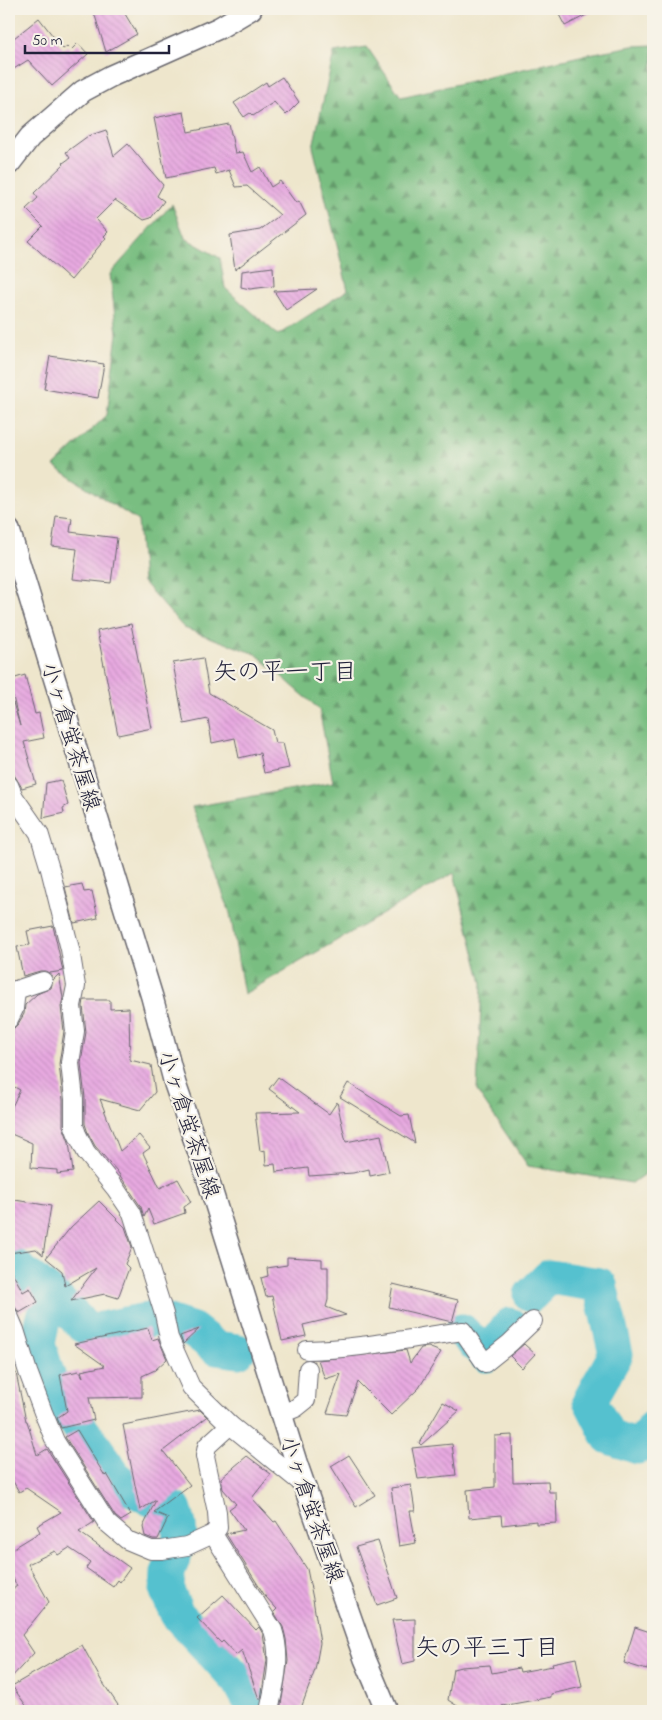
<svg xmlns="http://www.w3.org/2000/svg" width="662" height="1720" font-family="'Indie Flower','Klee One',sans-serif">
<defs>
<pattern id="forest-firs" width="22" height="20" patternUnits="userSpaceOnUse" patternTransform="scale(1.25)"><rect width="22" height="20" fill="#79be81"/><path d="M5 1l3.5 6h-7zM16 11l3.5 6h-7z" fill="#639a6b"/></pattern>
<pattern id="building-back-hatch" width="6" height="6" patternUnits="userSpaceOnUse" patternTransform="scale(1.25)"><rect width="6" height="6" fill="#e7a9e0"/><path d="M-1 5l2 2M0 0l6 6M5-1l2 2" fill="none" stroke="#c691c1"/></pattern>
</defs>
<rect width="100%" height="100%" fill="#f7f3e8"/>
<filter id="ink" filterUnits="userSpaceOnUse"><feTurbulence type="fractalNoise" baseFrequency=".02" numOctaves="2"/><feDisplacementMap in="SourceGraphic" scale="10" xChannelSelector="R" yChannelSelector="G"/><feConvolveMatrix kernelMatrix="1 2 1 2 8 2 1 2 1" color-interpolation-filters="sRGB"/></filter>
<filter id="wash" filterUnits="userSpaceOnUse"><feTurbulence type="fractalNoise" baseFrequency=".0096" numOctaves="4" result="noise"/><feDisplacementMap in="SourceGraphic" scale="20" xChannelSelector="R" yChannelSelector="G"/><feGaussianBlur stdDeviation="1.12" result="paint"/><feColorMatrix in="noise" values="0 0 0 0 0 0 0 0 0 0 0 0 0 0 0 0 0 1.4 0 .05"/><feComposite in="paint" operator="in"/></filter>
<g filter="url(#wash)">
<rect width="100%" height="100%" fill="#eee6cc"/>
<polygon fill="url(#forest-firs)" stroke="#4e705e" points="653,45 653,1168 632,1183 528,1166 477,1091 482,983 454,873 244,994 230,913 192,807 333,782 319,709 256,654 184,628 143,582 138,521 54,466 107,415 117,333 110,274 172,204 185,238 220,258 225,288 278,335 348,290 313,147 334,52 367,47 401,97 589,54 632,46"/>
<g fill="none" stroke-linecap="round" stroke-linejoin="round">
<g stroke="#55c1cf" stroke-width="35">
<polyline points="9,1262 52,1295 84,1326 92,1331 156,1318 193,1330 216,1348 238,1351"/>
<polyline points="52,1295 43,1320 38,1344 54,1394 97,1450 117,1480 149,1498 175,1510 179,1525 180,1537 168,1573 167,1591 177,1614 239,1681 255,1711"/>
<polyline points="531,1295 549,1277 600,1285 616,1354 590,1400 609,1437 638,1447 653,1428"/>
<polyline points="462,1331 486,1355 510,1325"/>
</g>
</g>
<g id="blocks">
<g fill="url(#building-back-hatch)">
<polygon points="93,9 122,9 137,34 106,52"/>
<polygon points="556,9 598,9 565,26"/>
<polygon points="39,18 63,49 67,46 71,50 78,43 88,54 52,86 28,60 9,72 9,42"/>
<polygon points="282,77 299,102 286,115 274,102 253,116 250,113 244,117 234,103 266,82 268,86"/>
<polygon points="184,112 188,132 229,124 235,153 243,152 252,172 260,167 271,187 280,181 296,203 299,201 306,215 235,270 230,235 260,230 280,215 247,186 236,187 229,170 216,174 214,168 166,178 154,118"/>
<polygon points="106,130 114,156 128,144 163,185 157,196 164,201 151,218 144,220 115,200 96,219 108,232 104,236 106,238 71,280 28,241 43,226 26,209 38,198 34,193 64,164 63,163 70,158 66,152 88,136"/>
<polygon points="273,267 274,286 250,289 241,287 242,271"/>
<polygon points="317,289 286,310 274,291"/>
<polygon points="50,356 104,364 98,398 44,389"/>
<polygon points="56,516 72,518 70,532 117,538 111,583 73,579 77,549 52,546"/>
<polygon points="131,624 152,728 118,735 97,631"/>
<polygon points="203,658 209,693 272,730 275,743 283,743 289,768 264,773 260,753 239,758 235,738 212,743 208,719 184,724 173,663"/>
<polygon points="25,675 35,714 39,713 44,738 24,742 36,784 22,788 13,773 9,774 9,703 13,703 20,726 9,680"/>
<polygon points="61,780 68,805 63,808 64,813 43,818 46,783"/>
<polygon points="82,884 84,892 92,891 98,918 74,923 65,887"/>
<polygon points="53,926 63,971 50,973 46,971 40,971 23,976 17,947 30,945 27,931"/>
<polygon points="59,974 63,998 61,1007 64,1031 59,1064 63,1100 63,1126 69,1142 73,1172 57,1174 57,1170 31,1168 32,1143 9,1133 9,1113 20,1090 9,1084 9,1039 13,1029 18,1024 24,1014 25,1005 37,994 51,988 53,980"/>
<polygon points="84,1000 110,1000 110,1009 129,1008 130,1060 151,1065 155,1092 140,1110 100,1099 120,1151 139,1135 150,1148 143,1153 160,1188 178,1179 191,1202 184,1207 185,1213 154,1224 148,1209 144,1217 141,1207 117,1171 95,1146 88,1133 85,1124 85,1098 81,1063 86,1032 83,1006"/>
<polygon points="278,1077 329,1114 337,1102 346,1142 381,1135 389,1172 370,1176 369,1169 353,1173 309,1176 308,1168 276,1172 275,1164 266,1165 265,1150 260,1151 255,1113 300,1112 269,1089"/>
<polygon points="348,1083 401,1116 409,1115 415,1143 340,1097"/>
<polygon points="9,1199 51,1206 43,1255 36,1249 9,1253"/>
<polygon points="99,1201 125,1227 132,1247 125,1264 129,1268 118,1298 105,1294 71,1301 96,1268 65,1286 62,1271 46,1258 71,1227"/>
<polygon points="287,1257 322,1259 322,1267 328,1267 328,1300 326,1307 346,1315 303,1325 306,1336 282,1341 272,1296 266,1297 261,1278 268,1276 267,1268 287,1265"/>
<polygon points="9,1267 23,1292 30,1288 38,1302 19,1313 15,1307 9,1306"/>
<polygon points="393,1284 458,1300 452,1322 389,1307"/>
<polygon points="148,1328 152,1340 158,1338 167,1359 155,1370 142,1376 142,1397 89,1398 94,1420 61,1428 57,1418 67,1411 60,1375 79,1371 83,1377 81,1371 105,1366 74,1344"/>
<polygon points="199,1329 183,1344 180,1336"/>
<polygon points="524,1344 535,1354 522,1368 510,1356"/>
<polygon points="428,1347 441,1352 419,1388 391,1415 358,1382 346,1415 327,1413 341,1374 325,1379 318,1360 406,1350 410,1363 421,1348"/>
<polygon points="9,1373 16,1373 26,1421 27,1421 37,1455 47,1449 94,1522 79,1532 130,1568 120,1582 118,1580 113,1587 86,1568 90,1562 69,1548 58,1555 55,1551 28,1564 49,1602 22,1635 34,1653 9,1680 9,1592 17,1586 9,1571 9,1551 40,1532 37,1526 61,1512 26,1488 19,1492 9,1474"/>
<polygon points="443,1402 459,1411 421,1445 419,1443"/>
<polygon points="200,1410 207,1417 163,1451 190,1485 154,1512 168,1518 158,1539 153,1539 145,1536 143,1527 156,1500 140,1510 123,1425"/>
<polygon points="77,1430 105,1476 107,1474 131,1515 121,1521 115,1516 65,1437"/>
<polygon points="512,1435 513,1482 548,1481 549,1492 556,1492 557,1523 536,1524 536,1521 502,1525 501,1515 469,1518 467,1490 495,1487 495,1436"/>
<polygon points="452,1444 456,1475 418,1479 412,1448"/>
<polygon points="349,1455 375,1495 356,1507 331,1466"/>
<polygon points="247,1456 271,1474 252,1498 274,1522 276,1521 307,1569 313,1599 320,1643 315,1670 300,1711 280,1711 288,1661 286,1639 283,1627 274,1612 277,1609 265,1596 226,1534 244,1530 229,1509 236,1504 223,1489 221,1478"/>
<polygon points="411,1485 415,1511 410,1511 416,1543 399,1546 391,1488"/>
<polygon points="378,1541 397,1598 377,1605 356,1547"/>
<polygon points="223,1595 256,1630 259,1627 263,1634 267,1660 261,1699 259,1699 242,1650 236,1655 223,1641 221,1643 197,1618"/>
<polygon points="415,1619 415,1661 402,1664 392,1620"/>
<polygon points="635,1627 653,1633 653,1648 647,1670 624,1663"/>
<polygon points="82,1645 101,1680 122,1711 30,1711 12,1686"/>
<polygon points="576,1658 582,1687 551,1694 551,1697 502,1706 502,1708 488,1711 465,1711 448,1700 453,1669 461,1667 490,1665 492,1673 519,1668 520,1672 553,1666 552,1663"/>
</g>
</g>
</g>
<g filter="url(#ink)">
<use href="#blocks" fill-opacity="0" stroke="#69676e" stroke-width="1"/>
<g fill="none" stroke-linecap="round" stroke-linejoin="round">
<defs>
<g id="minor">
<polyline points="9,785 14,797 39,833 50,869 70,949 76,986 72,1006 75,1031 70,1063 74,1099 74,1126 77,1134 86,1152 115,1188 132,1213 164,1314 169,1338 191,1387 230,1425 304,1485"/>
<polyline points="9,1000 16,990 43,981"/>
<polyline points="9,1019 14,1009 16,990"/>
<polyline points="9,1316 15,1330 28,1372 43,1412 55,1441 107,1523 127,1540 151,1550 162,1550 187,1546 213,1534 218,1528 217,1512 205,1456 207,1446 230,1425"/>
<path d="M307 1350C359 1349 411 1338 463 1331L485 1363 510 1343 533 1321"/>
<polyline points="281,1414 296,1408 306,1400 308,1369"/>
<path d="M213 1534 273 1630C282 1658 275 1683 269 1711"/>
</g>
<g id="tertiary">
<polyline points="9,164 30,137 83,91 111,76 219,28 251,9"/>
<polyline points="9,530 152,997 175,1084 206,1173 297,1465 365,1659 387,1711"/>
</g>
</defs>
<use href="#minor" stroke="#69676e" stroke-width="20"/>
<use href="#tertiary" stroke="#69676e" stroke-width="24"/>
<use href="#minor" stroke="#fff" stroke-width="18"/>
<use href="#tertiary" stroke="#fff" stroke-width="21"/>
</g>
</g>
<g text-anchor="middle" stroke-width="4.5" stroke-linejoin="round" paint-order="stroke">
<g font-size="22" fill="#22223b" stroke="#f7f3e8">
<text transform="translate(72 736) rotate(73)" y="8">小ヶ倉蛍茶屋線</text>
<text transform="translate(190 1124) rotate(72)" y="8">小ヶ倉蛍茶屋線</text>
<text transform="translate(313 1509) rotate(71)" y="8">小ヶ倉蛍茶屋線</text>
</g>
<g font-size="24" fill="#22223b" stroke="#f7f3e8">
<text x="285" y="679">矢の平一丁目</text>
<text x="487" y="1655">矢の平三丁目</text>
</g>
</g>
<rect width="662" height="1720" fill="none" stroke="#f7f3e8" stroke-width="30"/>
<path d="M25 45v8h144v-8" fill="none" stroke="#22223b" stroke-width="2.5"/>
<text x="32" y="45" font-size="15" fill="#22223b" stroke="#f7f3e8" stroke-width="4" paint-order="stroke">50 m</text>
</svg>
